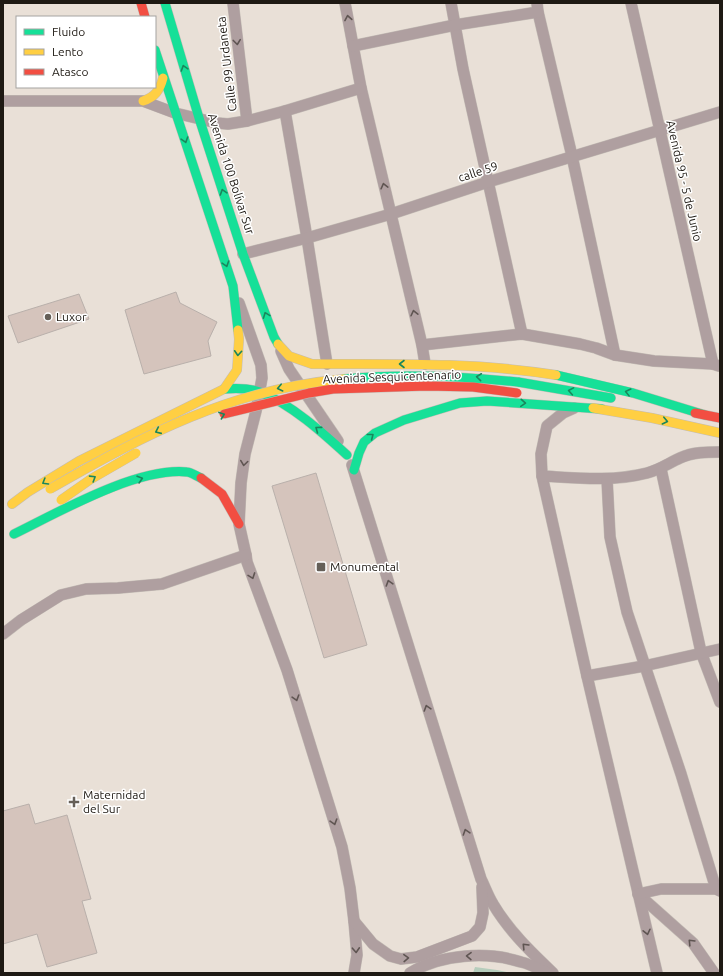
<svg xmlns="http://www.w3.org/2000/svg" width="723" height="976" font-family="Ubuntu,sans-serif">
<rect width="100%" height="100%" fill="#e9e0d7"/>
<polygon fill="#b6cdbc" points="475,967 497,970 511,973 473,973"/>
<g fill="#d5c4bc" stroke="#b9b0ab">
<polygon points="176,292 180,303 217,322 208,341 211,356 144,374 125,310"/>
<polygon points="79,294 89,319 18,343 8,316"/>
<polygon points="316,473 367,645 324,658 272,486"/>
<polygon points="29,804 35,824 67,815 91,899 82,901 97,953 47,967 37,934 3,944 3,811"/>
</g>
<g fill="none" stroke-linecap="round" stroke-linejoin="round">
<defs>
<g id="street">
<polyline points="233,3 247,121"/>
<polyline points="345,3 361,88 422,345 425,364"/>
<polyline points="451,3 463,69 522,334"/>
<polyline points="537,3 538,12 572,156 615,355"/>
<polyline points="631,3 713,364"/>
<polyline points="353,46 455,25 538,12"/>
<polyline points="3,101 143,101 175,113 217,123 228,124 247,121 285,111 361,88"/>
<polyline points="285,111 307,238 327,364"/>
<polyline points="243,254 307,238 391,214 488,182 720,112"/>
<polyline points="239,303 261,365 262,378 256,411 245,454 241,483 239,524 246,555 247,562 287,670 342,847 350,888 354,921 357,955 354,973"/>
<polyline points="422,345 522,334 580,344 596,348 615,355 654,361 713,364 719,366"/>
<polyline points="281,351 289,369 338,441"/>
<polyline points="574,408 563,413 547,426 541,454 542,476 587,676 657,973"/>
<path d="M352 465 481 879C485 887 488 896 493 904 509 931 531 952 553 973"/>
<polyline points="661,469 701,652 720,702"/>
<path d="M542 476C577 478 612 482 647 473 659 470 669 463 680 458 693 452 707 452 720 452"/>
<polyline points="607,479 610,537 627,612 681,774 716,889"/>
<polyline points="3,634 21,620 61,595 86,589 118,588 162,584 246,555"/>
<polyline points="587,676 644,666 720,649"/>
<polyline points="638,894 693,943 714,973"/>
<polyline points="638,894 661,889 716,889 720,891"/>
<polyline points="354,921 373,944 390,956 401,959 417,957 472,936 480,927 483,913 482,887"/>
<path d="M410 973C441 954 487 951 521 962 530 964 539 969 547 973"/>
</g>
<g id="fast">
<polyline points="165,3 199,118 243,254 274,337 278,344"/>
<polyline points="155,50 233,286 238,330"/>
<polyline points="556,375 633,393 705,415"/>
<polyline points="518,382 611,398"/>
<path d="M224 389C236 388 249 388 260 392 291 404 323 433 347 455"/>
<polyline points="354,470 359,453 364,442 375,433 404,420 460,403 487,401 602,409"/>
<path d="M14 534C59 512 137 467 187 472 191 472 196 476 201 478"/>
</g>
<g id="slow">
<path d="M143 101C155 97 160 90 163 78"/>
<path d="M278 344 289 356 312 364C394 364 475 362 556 375"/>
<polyline points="593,408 652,418 720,433"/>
<polyline points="12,504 28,492 79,461 224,389 237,370 239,339 238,330"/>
</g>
<g id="jam">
<polyline points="141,3 145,17"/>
<polyline points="695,413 720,418"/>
<polyline points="201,478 222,494 239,524"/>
</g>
</defs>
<use href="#street" stroke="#c3bcb5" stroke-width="12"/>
<use href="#fast" stroke="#c3bcb5" stroke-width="10"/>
<use href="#slow" stroke="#c3bcb5" stroke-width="10"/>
<use href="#jam" stroke="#c3bcb5" stroke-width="10"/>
<use href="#street" stroke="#af9fa0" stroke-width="11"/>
<use href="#fast" stroke="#16e098" stroke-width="9"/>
<use href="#slow" stroke="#ffcf43" stroke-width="9"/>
<use href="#jam" stroke="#f24e42" stroke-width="9"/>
<defs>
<path id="fast-bridge" d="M344 379C402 373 460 376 518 382"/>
<g id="slow-bridge">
<path d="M50 489C146 434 231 389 344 379"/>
<polyline points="61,500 91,479 136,453"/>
</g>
<polyline id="jam-bridge" points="224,414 309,393 333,389 427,386 473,387 517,393"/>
</defs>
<use href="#fast-bridge" stroke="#c3bcb5" stroke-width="10" stroke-linecap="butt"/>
<use href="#slow-bridge" stroke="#c3bcb5" stroke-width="10" stroke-linecap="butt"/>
<use href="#jam-bridge" stroke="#c3bcb5" stroke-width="10" stroke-linecap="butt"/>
<use href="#fast-bridge" stroke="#16e098" stroke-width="9"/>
<use href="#slow-bridge" stroke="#ffcf43" stroke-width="9"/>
<use href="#jam-bridge" stroke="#f24e42" stroke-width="9"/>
</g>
<defs><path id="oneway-chevron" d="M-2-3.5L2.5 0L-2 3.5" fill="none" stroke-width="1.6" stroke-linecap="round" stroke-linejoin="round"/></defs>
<g stroke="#5f5552">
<use href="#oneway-chevron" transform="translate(348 18) rotate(-100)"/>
<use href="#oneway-chevron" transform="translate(237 42) rotate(83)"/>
<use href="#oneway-chevron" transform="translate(384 186) rotate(-104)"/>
<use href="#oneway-chevron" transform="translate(414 313) rotate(-103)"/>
<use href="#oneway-chevron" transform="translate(244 463) rotate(98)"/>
<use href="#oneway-chevron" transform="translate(252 576) rotate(70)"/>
<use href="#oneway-chevron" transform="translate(389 583) rotate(-107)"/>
<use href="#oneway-chevron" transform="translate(296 698) rotate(73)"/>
<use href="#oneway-chevron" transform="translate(427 708) rotate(-107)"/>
<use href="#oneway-chevron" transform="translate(334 822) rotate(73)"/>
<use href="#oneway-chevron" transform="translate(466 832) rotate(-108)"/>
<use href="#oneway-chevron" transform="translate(647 932) rotate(77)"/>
<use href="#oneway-chevron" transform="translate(691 942) rotate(-134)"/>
<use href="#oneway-chevron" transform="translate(525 946) rotate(-134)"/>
<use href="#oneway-chevron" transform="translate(356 950) rotate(87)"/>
<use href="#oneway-chevron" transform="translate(469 956) rotate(-179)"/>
<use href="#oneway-chevron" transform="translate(406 958) rotate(-2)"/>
</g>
<g stroke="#1a865c">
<use href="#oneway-chevron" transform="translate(184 68) rotate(-107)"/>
<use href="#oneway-chevron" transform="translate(185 140) rotate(72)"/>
<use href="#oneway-chevron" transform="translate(223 192) rotate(-108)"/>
<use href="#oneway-chevron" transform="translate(226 264) rotate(72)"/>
<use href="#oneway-chevron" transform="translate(266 315) rotate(-111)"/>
<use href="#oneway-chevron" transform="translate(238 353) rotate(94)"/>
<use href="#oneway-chevron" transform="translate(402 364) rotate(180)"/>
<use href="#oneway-chevron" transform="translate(479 377) rotate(-174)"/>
<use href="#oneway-chevron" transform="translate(280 388) rotate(167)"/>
<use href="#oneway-chevron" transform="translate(571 391) rotate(-170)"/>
<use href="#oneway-chevron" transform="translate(628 392) rotate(-166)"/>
<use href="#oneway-chevron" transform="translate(523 403) rotate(4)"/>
<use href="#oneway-chevron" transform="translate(222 415) rotate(-20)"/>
<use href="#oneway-chevron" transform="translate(665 421) rotate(13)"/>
<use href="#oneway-chevron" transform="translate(318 429) rotate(-143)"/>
<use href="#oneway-chevron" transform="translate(158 431) rotate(156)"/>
<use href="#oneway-chevron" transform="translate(371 436) rotate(-38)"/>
<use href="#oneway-chevron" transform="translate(93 478) rotate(-32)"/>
<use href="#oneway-chevron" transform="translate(140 479) rotate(-16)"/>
<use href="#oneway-chevron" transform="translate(45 482) rotate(149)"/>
</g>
<g fill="#655f58" stroke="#fff" stroke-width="1.5">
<circle cx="48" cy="317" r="4"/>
<rect x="316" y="562" width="10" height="10" rx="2"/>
<path d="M72 796h4v4h4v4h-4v4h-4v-4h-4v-4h4z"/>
</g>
<g text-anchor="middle" stroke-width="3" stroke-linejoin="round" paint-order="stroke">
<g font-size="12" fill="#1e1913" stroke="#fff">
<text transform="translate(227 64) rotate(-97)" y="4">Calle 99 Urdaneta</text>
<text transform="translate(478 172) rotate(-18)" y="4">calle 59</text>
<text transform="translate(231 174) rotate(72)" y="4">Avenida 100 Bolívar Sur</text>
<text transform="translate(684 181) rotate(77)" y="4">Avenida 95 - 5 de Junio</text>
<text transform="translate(392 377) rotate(-2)" y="4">Avenida Sesquicentenario</text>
</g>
<g font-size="12" fill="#1e1913" stroke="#fff" text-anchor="start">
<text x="56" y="321">Luxor</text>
<text x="330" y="571">Monumental</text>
<text x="83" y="799">Maternidad<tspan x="83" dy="14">del Sur</tspan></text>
</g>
</g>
<rect width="723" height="976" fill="none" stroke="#1e1913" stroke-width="8"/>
<rect x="16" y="16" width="140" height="72" fill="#ffffff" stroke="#a5a3a1"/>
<rect x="24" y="29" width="20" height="6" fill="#16e098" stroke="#a5a3a1"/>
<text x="52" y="36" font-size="12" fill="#1e1913">Fluido</text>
<rect x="24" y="49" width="20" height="6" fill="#ffcf43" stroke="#a5a3a1"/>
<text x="52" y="56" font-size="12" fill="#1e1913">Lento</text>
<rect x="24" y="69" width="20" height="6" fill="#f24e42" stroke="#a5a3a1"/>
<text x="52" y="76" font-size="12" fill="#1e1913">Atasco</text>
</svg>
